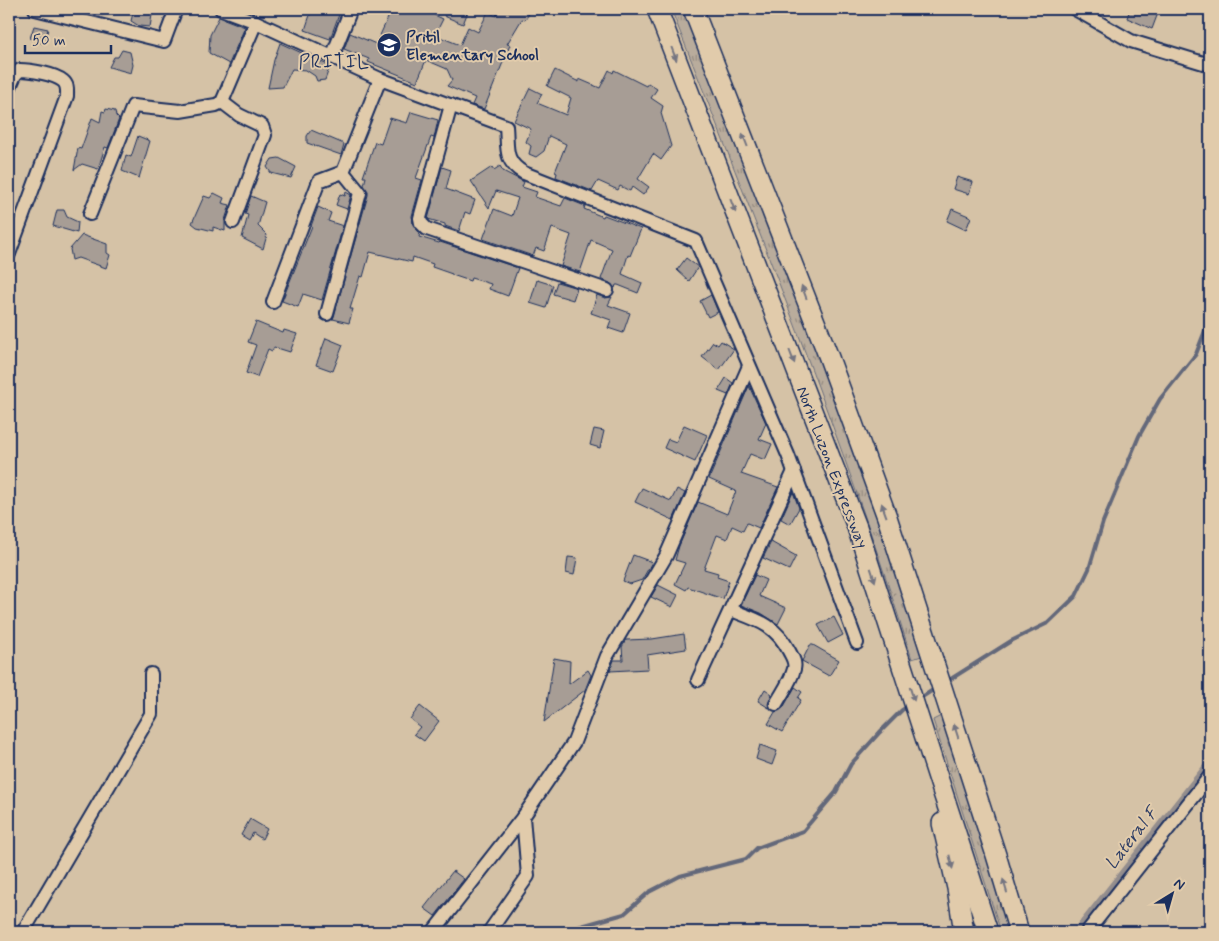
<svg xmlns="http://www.w3.org/2000/svg" width="1219" height="941" font-family="Mynerve,sans-serif">
<defs>
<pattern id="grass-tufts" width="24" height="20" patternUnits="userSpaceOnUse" patternTransform="scale(1.25)"><rect width="24" height="20" fill="#b9ac9c"/><path d="M3 7l-1-3M5 7V3M7 7l1-3M15 17l-1-3M17 17v-4M19 17l1-3" fill="none" stroke="#968c82"/></pattern>
</defs>
<rect width="100%" height="100%" fill="#d5c2a6"/>
<filter id="ink" filterUnits="userSpaceOnUse"><feTurbulence type="fractalNoise" baseFrequency=".02" numOctaves="2"/><feDisplacementMap in="SourceGraphic" scale="10" xChannelSelector="R" yChannelSelector="G"/><feConvolveMatrix kernelMatrix="1 2 1 2 8 2 1 2 1" color-interpolation-filters="sRGB"/></filter>
<g filter="url(#ink)">
<g fill="url(#grass-tufts)" stroke="#6a6e7d">
<path d="M671 9H685L852 439 925 655 912 659C843 438 756 224 671 9Z"/>
<polygon points="943,715 1014,932 1001,932 933,720"/>
</g>
<g fill="none" stroke-linecap="round" stroke-linejoin="round">
<g stroke="#63677a" stroke-width="4">
<polyline points="1206,9 1210,11"/>
<polyline points="946,682 1011,641 1048,623 1076,596 1089,569 1103,522 1139,436 1160,399 1196,354 1210,318"/>
<polyline points="919,699 936,688"/>
<polyline points="560,932 624,914 649,892 680,876 746,859 757,848 803,831 836,792 851,764 880,732 902,710 909,706"/>
</g>
<polyline stroke="#938d8d" stroke-width="12" points="1079,932 1210,766"/>
</g>
<g fill="#a79d95" stroke="#1b2f5e">
<polygon points="134,9 153,9 150,27 139,26 131,21"/>
<polygon points="312,9 341,9 330,39 305,30"/>
<polygon points="392,9 422,9 443,19 435,35 460,45 468,27 478,32 488,12 496,16 499,9 532,9 525,20 522,19 507,44 510,45 484,109 472,105 475,98 447,86 452,80 447,69 426,60 417,82 368,62 369,59 344,49 350,33 376,44"/>
<polygon points="447,9 469,9 463,24 444,16"/>
<polygon points="1130,9 1149,9 1158,13 1152,29 1127,18"/>
<polygon points="219,17 245,27 229,64 209,53 210,35"/>
<polygon points="34,26 48,29 44,44 30,38"/>
<polygon points="280,43 330,66 325,80 317,81 315,76 306,70 292,69 283,87 268,88 274,60"/>
<polygon points="122,50 130,52 133,65 131,73 109,67 114,57 118,57"/>
<polygon points="555,70 579,82 579,79 600,88 609,70 613,73 614,70 646,86 648,83 657,89 651,98 663,106 661,113 671,146 661,160 653,154 638,179 649,187 643,195 632,187 630,191 620,186 618,190 598,181 592,191 556,177 557,173 555,172 566,144 549,136 544,151 536,157 529,154 531,146 526,142 531,129 514,121 530,88 542,94 537,103 566,115 571,98 547,86"/>
<polygon points="106,109 115,111 116,116 119,119 108,148 105,147 98,169 82,164 74,170 78,148 81,149 92,118 100,122 102,111 105,112"/>
<polygon points="411,112 438,120 434,138 431,137 416,178 422,180 412,216 413,225 420,233 419,237 439,243 440,242 518,268 508,296 489,289 491,284 471,278 470,281 452,275 452,274 432,267 433,264 413,257 412,262 370,252 363,277 360,276 350,309 353,309 349,323 333,319 368,195 368,191 364,185 366,177 363,177 375,142 381,144 390,118 407,123"/>
<polygon points="311,130 344,144 341,155 307,143 307,136"/>
<polygon points="138,136 150,141 139,178 122,171 126,155 131,157"/>
<polygon points="279,158 296,167 291,178 271,173 267,167 272,159"/>
<polygon points="500,166 503,171 524,182 522,187 537,192 535,197 561,206 565,198 585,206 584,209 603,217 604,215 641,229 630,256 628,255 622,274 642,283 638,293 618,285 616,285 615,288 610,283 601,279 612,249 591,240 580,272 561,266 571,235 552,228 544,251 536,248 533,256 483,239 494,209 512,216 518,198 496,191 489,208 471,181 492,167 494,170"/>
<polygon points="442,167 451,170 446,189 475,200 470,214 465,212 459,231 445,226 445,224 428,219"/>
<polygon points="957,177 973,182 969,194 953,189"/>
<polygon points="346,192 351,195 347,209 336,205 340,194 345,196"/>
<polygon points="214,193 224,198 222,203 230,205 225,220 225,231 213,227 213,231 197,227 192,223 204,196 210,198"/>
<polygon points="251,196 265,202 258,226 267,235 263,249 242,238 248,215 245,214"/>
<polygon points="318,207 331,213 328,221 343,226 322,300 303,294 298,307 282,301 312,226 311,226"/>
<polygon points="952,209 971,217 966,230 947,221"/>
<polygon points="57,210 64,210 67,217 78,222 77,233 53,226"/>
<polygon points="82,235 107,244 107,253 110,255 106,268 78,258 72,260 70,249"/>
<polygon points="686,258 698,267 689,281 677,270"/>
<polygon points="537,280 553,285 546,308 530,303"/>
<polygon points="557,282 577,288 573,300 553,294"/>
<polygon points="597,295 605,298 612,297 608,305 630,313 623,333 608,328 611,320 591,313"/>
<polygon points="711,295 718,312 708,317 700,301"/>
<polygon points="256,322 283,333 284,330 297,334 290,352 274,347 272,351 268,349 257,377 246,373 256,345 248,342"/>
<polygon points="326,338 343,345 333,371 316,365"/>
<polygon points="721,341 734,349 719,370 702,357 713,342 718,345"/>
<polygon points="726,378 733,383 728,395 718,391"/>
<polygon points="749,386 766,423 759,439 772,444 765,460 750,454 741,474 778,487 759,528 747,523 743,531 732,526 727,539 717,535 704,569 718,573 717,577 729,581 723,599 688,587 686,590 675,584 685,563 675,560 679,546 698,502 727,514 736,491 709,479"/>
<polygon points="684,425 707,435 695,462 664,448 668,439 676,442"/>
<polygon points="594,429 604,431 600,448 590,445"/>
<polygon points="642,488 671,501 677,489 685,493 673,520 635,502"/>
<polygon points="793,492 799,508 790,524 781,519"/>
<polygon points="771,542 796,556 789,570 763,558"/>
<polygon points="633,555 652,562 642,580 630,584 623,581"/>
<polygon points="568,557 577,558 574,575 566,573"/>
<polygon points="755,575 766,580 759,596 786,608 778,624 761,613 741,605"/>
<polygon points="658,585 678,595 672,607 651,597"/>
<polygon points="834,617 843,635 828,643 818,625"/>
<polygon points="684,634 686,649 647,655 648,669 610,671 614,660 623,660 622,647 626,640 652,639"/>
<polygon points="810,645 813,645 839,660 829,676 802,661"/>
<polygon points="554,658 570,661 569,684 588,670 591,675 585,690 544,722"/>
<polygon points="795,687 802,692 798,698 801,700 782,732 768,724 775,712 783,708"/>
<polygon points="765,689 772,694 768,704 769,708 758,701"/>
<polygon points="420,706 439,721 424,741 414,734 420,727 410,719"/>
<polygon points="760,745 777,751 772,765 756,759"/>
<polygon points="250,819 267,829 262,839 253,833 249,840 241,835"/>
<polygon points="453,871 464,879 435,916 424,908"/>
</g>
<g fill="none" stroke-linecap="round" stroke-linejoin="round">
<defs>
<g id="minor">
<polyline points="35,9 164,41 176,9"/>
<path d="M221 9 256 22 380 79 506 126C508 147 503 161 524 173L696 241 788 455 857 643"/>
<polyline points="1075,9 1131,41 1210,65"/>
<polyline points="332,57 351,9"/>
<path d="M9 89 15 75 20 70C30 70 55 74 63 81 68 85 67 90 67 96L9 254"/>
<polyline points="222,102 239,115 262,126 265,135 233,222"/>
<polyline points="451,105 420,218 421,223 427,229 607,290"/>
<polyline points="90,214 133,106 180,111 216,105 222,102 256,22"/>
<polyline points="273,302 319,181 343,172 380,79"/>
<polyline points="327,314 360,193 343,172"/>
<path d="M731 610C757 620 775 624 789 651 792 657 796 662 794 669 791 681 782 693 776 704"/>
<polyline points="698,680 794,471"/>
<polyline points="23,932 151,714 151,674"/>
<polyline points="433,932 523,817 574,742 607,656 666,556 749,366"/>
<polyline points="489,932 528,876 523,817"/>
<polyline points="1087,932 1210,776"/>
</g>
<g id="highway">
<polyline points="657,9 857,527 988,932"/>
<polyline points="693,9 828,355 887,517 996,855 1019,932"/>
<polyline points="942,823 957,888 964,932"/>
</g>
</defs>
<use href="#minor" stroke="#1b2f5e" stroke-width="16"/>
<use href="#highway" stroke="#1b2f5e" stroke-width="22"/>
<use href="#minor" stroke="#e1cbab" stroke-width="12"/>
<use href="#highway" stroke="#e1cbab" stroke-width="19"/>
</g>
<defs><path id="oneway-solid" d="M-6-.8H1V-3.2L6.5 0L1 3.2V.8H-6Z" transform="scale(1.25)"/></defs>
<g fill="#747581">
<use href="#oneway-solid" transform="translate(674 54) rotate(69)"/>
<use href="#oneway-solid" transform="translate(745 140) rotate(-111)"/>
<use href="#oneway-solid" transform="translate(733 206) rotate(69)"/>
<use href="#oneway-solid" transform="translate(804 292) rotate(-111)"/>
<use href="#oneway-solid" transform="translate(792 357) rotate(69)"/>
<use href="#oneway-solid" transform="translate(884 510) rotate(-110)"/>
<use href="#oneway-solid" transform="translate(873 575) rotate(72)"/>
<use href="#oneway-solid" transform="translate(912 694) rotate(72)"/>
<use href="#oneway-solid" transform="translate(956 731) rotate(-108)"/>
<use href="#oneway-solid" transform="translate(951 862) rotate(77)"/>
<use href="#oneway-solid" transform="translate(1005 886) rotate(-107)"/>
</g>
</g>
<defs>
<symbol id="school-disc" viewBox="-11 -11 22 22"><circle r="9.5" fill="#1b2f5e" stroke="#e1cbab"/><path d="M0-5L7-2L0 1L-7-2ZM-4 1L0 2.5L4 1V4Q0 6-4 4Z" fill="#fff"/></symbol>
</defs>
<g fill-rule="evenodd">
<use href="#school-disc" x="375" y="31" width="28" height="28"/>
</g>
<g text-anchor="middle" stroke-width="4" stroke-linejoin="round" paint-order="stroke">
<g font-size="16" font-weight="bold" fill="#1b2f5e" stroke="#e1cbab" text-anchor="start">
<text x="406" y="42">Pritil<tspan x="406" dy="18">Elementary School</tspan></text>
</g>
<g font-size="16" fill="#1b2f5e" stroke="#e1cbab">
<text transform="translate(833 467) rotate(69)" y="6">North Luzon Expressway</text>
</g>
<g font-size="18" font-style="italic" fill="#2d3d65" stroke="#e1cbab">
<text transform="translate(1131 838) rotate(-52)" y="6">Lateral F</text>
</g>
<g font-size="19" letter-spacing="1" fill="#1b2f5e" stroke="#e1cbab">
<text x="334" y="68">PRITIL</text>
</g>
</g>
<rect width="1219" height="941" fill="none" stroke="#e1cbab" stroke-width="30"/>
<rect x="15" y="15" width="1189" height="911" fill="none" stroke="#1b2f5e" stroke-width="2" filter="url(#ink)"/>
<g transform="translate(1172 894) rotate(37)" stroke="#e1cbab" stroke-width="4" paint-order="stroke">
<path d="M0-4L9 19L0 12L-9 19Z" fill="#1b2f5e"/>
<text y="-8" font-size="14" font-weight="bold" text-anchor="middle" fill="#1b2f5e">N</text>
</g>
<path d="M25 45v8h86v-8" fill="none" stroke="#1b2f5e" stroke-width="2.5"/>
<text x="32" y="45" font-size="15" fill="#1b2f5e" stroke="#e1cbab" stroke-width="4" paint-order="stroke">50 m</text>
</svg>
